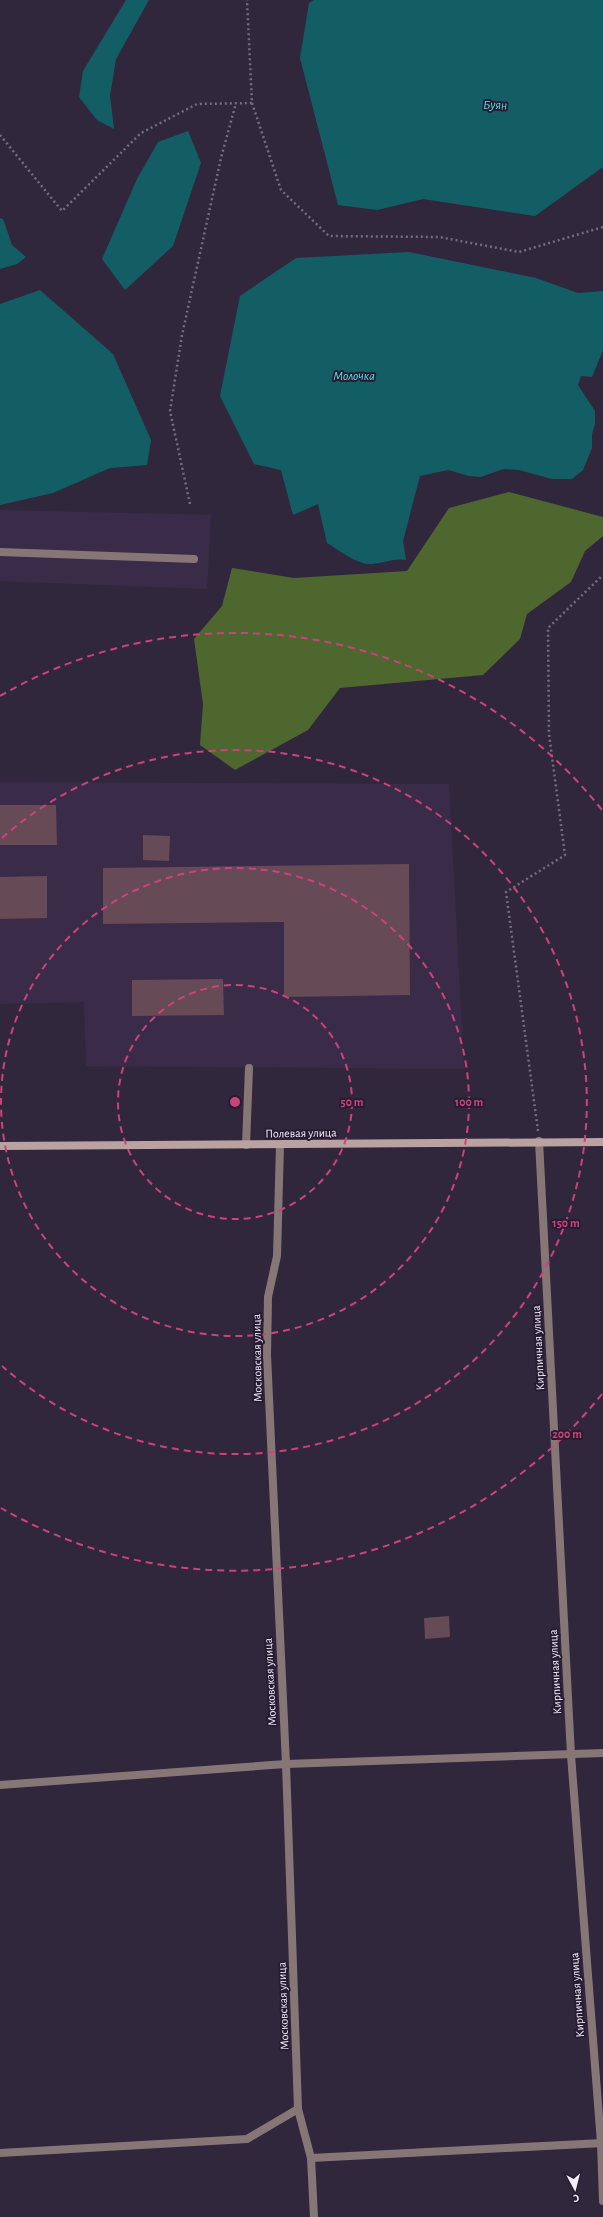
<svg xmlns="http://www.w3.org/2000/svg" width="603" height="2217" font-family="'Alegreya Sans',sans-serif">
<rect width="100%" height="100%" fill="#31273d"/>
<g fill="#3a2c49">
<polygon points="0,510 211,515 207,589 0,581"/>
<polygon points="0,782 449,784 464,1069 86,1066 84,1002 0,1004"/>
</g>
<polygon fill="#4e672f" points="509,492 603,517 603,536 585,551 571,582 527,614 520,639 483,675 340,688 308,730 235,770 200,745 203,704 194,639 222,606 232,568 294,578 407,571 449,508"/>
<g fill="#135e65">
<polygon points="126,0 149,0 116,59 110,96 114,129 97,120 79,97 83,71"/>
<polygon points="314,0 603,0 603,167 535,216 423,199 377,210 338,205 300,58 309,3"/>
<polygon points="188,131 201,163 173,246 125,290 102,259 137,179 158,142"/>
<polygon points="0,218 3,219 12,245 26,257 17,264 0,269"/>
<path d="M409 252 536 278 578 293 603 291V350L592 377 581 376 578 385 595 411V424L592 434V448L583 470 572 479H552L519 470 503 469 481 477 469 476 448 470 420 476 403 541 406 560C393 558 384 563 372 564 357 565 339 550 327 543L318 504 293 515 281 470 254 464 220 396 240 296 296 258Z"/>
<polygon points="40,290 113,354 151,440 147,465 110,468 53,493 0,505 0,304"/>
</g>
<g fill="#664a56">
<polygon points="0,805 56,805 57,845 0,845"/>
<polygon points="143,835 170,836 169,861 143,860"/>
<polygon points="409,864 410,995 284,997 284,922 103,924 103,868"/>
<polygon points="47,876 47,918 0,919 0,877"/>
<polygon points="223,979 224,1015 132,1016 132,980"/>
<polygon points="449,1616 450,1637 425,1639 424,1618"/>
</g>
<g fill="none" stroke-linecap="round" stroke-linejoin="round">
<g stroke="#756c80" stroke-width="2.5" stroke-dasharray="2 3" stroke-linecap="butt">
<polyline points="252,103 281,190 329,236 439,237 519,252 603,227"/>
<polyline points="0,135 62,211 141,133 197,104 252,103 247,0"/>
<polyline points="190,504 170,411 182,335 221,158 236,103"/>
<polyline points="538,1131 506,892 565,855 549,734 548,628 603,575"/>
</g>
<g stroke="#867776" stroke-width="8">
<polyline points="0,552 194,559"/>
<polyline points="246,1145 249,1068"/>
</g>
<g stroke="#867776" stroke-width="8">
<polyline points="539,1141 571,1755 601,2143 603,2201"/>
<polyline points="280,1145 277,1256 268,1297 267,1355 286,1764 298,2109 311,2158 314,2217"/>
<polyline points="0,1785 286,1764 603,1753"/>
<polyline points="0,2153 247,2139 298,2109"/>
<polyline points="311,2158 603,2143"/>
</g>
<polyline stroke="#baa2a0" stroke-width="8" points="0,1146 603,1142"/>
</g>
<g fill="none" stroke="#cc437b" stroke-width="2" stroke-dasharray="7 5">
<circle cx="235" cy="1102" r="117"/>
<circle cx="235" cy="1102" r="234"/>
<path d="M2 838A352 352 0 1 1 2 1366"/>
<path d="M602 1394A469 469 0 0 1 1 1508M0 696A469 469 0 0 1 602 810"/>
</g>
<g text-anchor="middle" stroke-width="4" stroke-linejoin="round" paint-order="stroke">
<g font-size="12" fill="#f4edfc" stroke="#271d33">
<text transform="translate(301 1133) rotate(-1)" y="4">Полевая улица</text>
<text transform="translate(538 1348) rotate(-93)" y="4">Кирпичная улица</text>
<text transform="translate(257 1358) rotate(-91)" y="4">Московская улица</text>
<text transform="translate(555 1672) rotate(-93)" y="4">Кирпичная улица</text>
<text transform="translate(270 1682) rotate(-93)" y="4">Московская улица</text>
<text transform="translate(577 1995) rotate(-94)" y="4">Кирпичная улица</text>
<text transform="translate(283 2006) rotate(-92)" y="4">Московская улица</text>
</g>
<g font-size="13" font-style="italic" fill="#5be1ee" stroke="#271d33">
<text x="495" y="109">Буян</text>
<text x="354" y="380">Молочка</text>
</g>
</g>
<circle cx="235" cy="1102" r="6" fill="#cc437b" stroke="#271d33" stroke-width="2"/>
<g font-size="12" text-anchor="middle" font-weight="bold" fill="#cc437b" stroke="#271d33" stroke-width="4" stroke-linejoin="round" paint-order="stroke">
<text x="352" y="1106">50 m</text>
<text x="469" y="1106">100 m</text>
<text x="566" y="1227">150 m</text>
<text x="567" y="1438">200 m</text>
</g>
<g transform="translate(575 2189) rotate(173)" stroke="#271d33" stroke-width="3" paint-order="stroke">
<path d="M0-3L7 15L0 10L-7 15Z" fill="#f4edfc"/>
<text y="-6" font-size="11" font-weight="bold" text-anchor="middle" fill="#f4edfc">С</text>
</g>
</svg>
